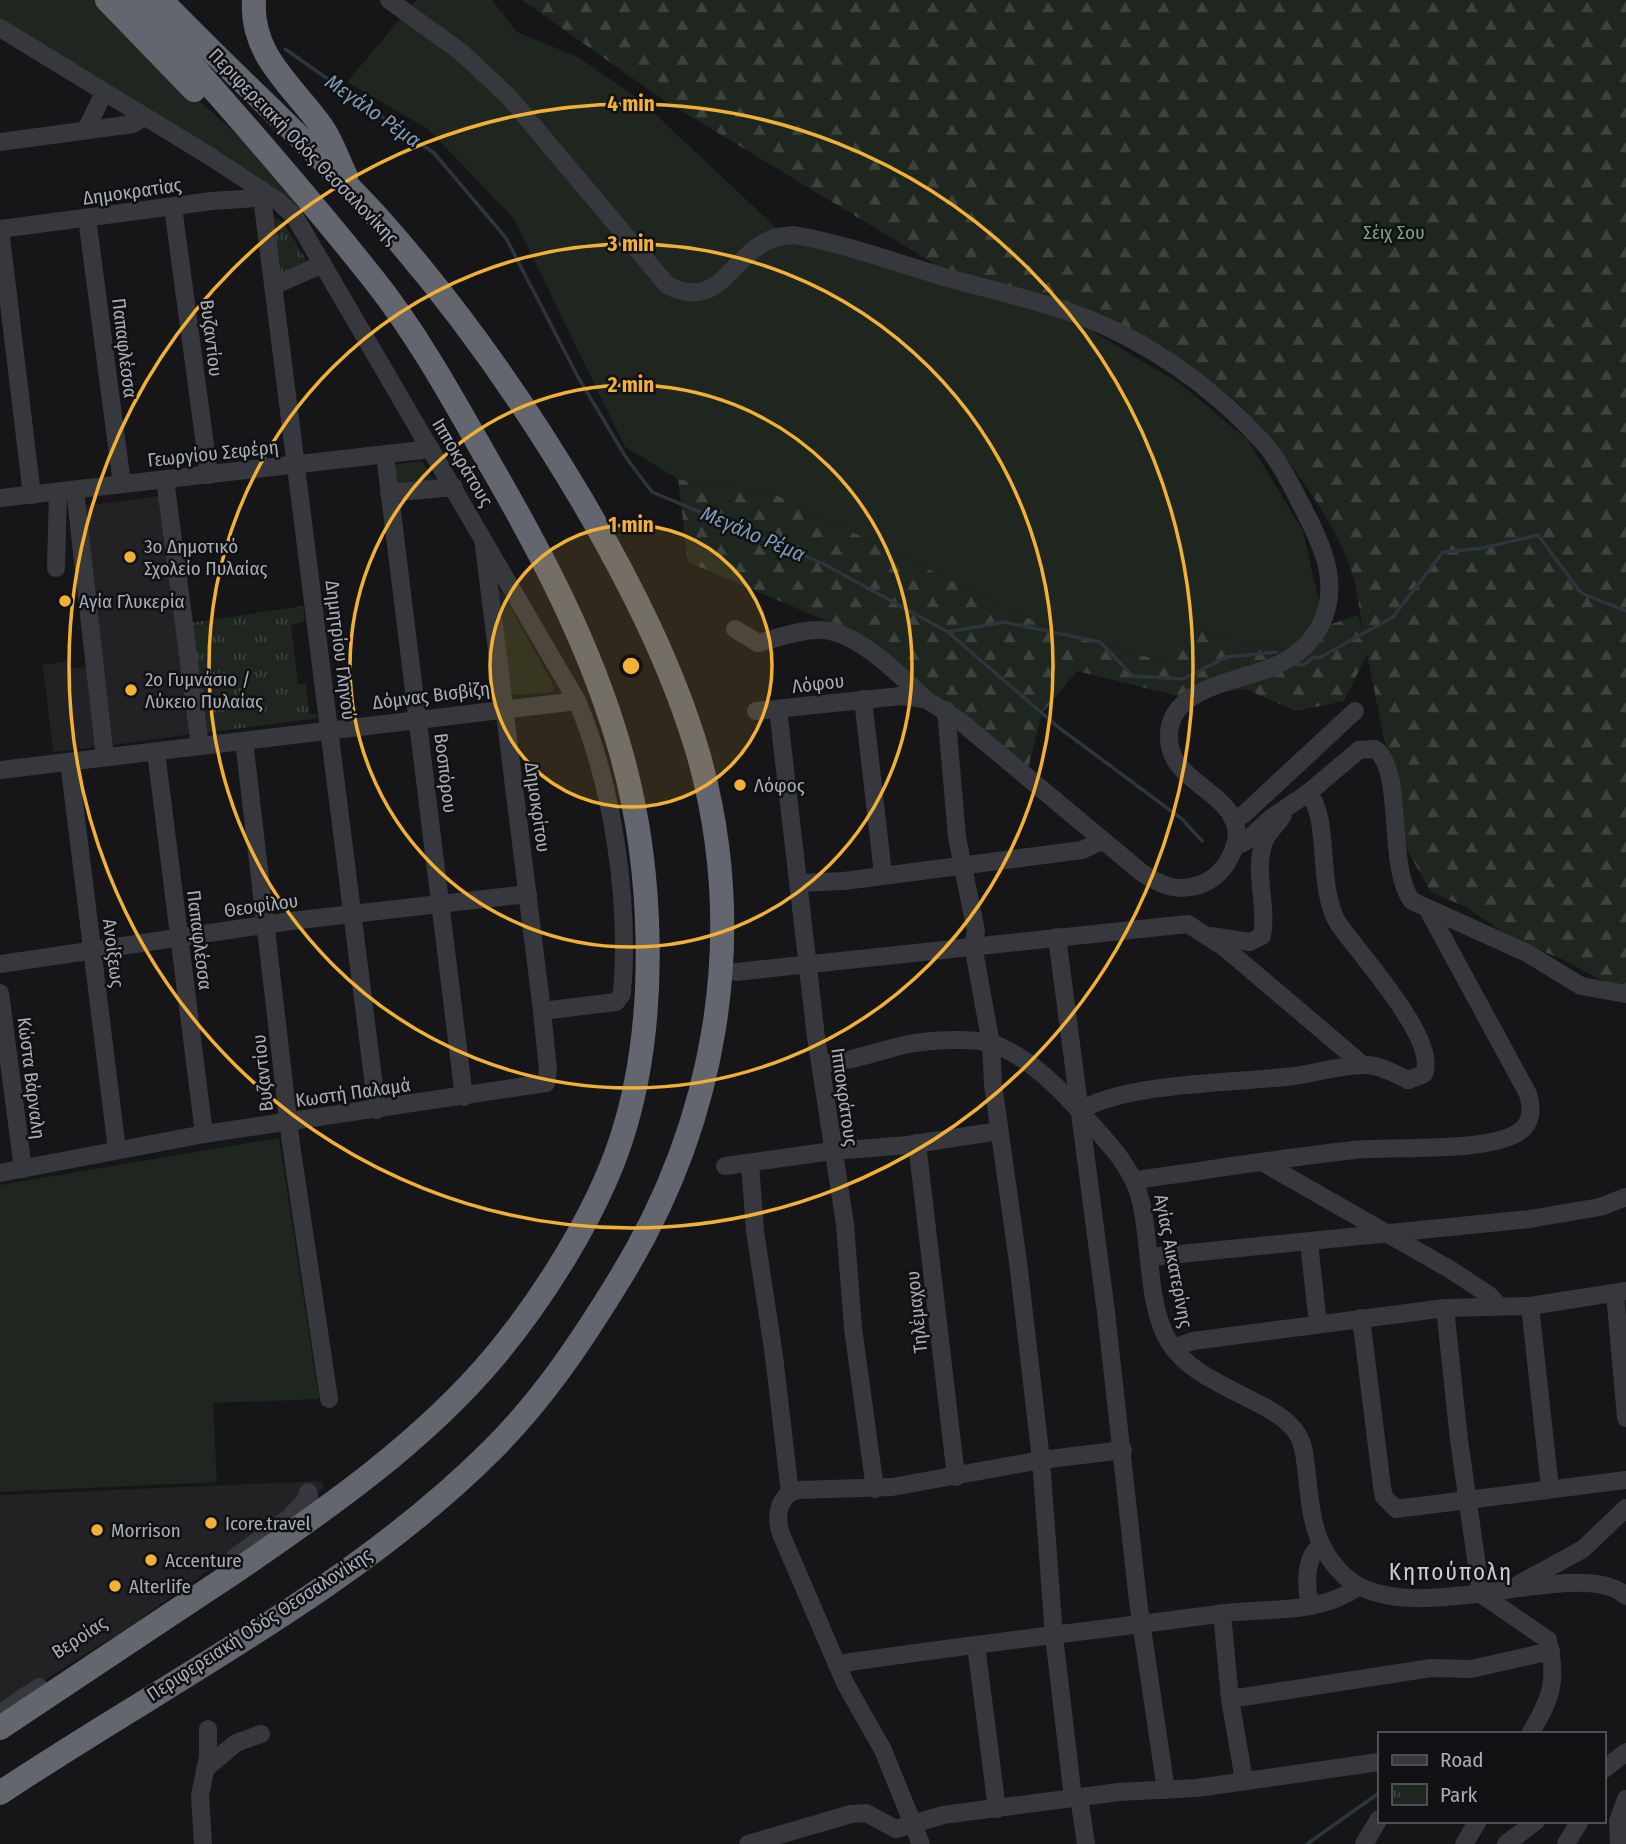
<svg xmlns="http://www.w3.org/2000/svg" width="1626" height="1844" font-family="'Fira Sans Condensed',sans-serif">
<defs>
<pattern id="forest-firs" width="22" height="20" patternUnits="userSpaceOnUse" patternTransform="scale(1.75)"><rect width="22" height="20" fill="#1e261f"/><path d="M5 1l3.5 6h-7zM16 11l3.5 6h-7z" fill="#3c433d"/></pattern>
<pattern id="park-tufts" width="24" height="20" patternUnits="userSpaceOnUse" patternTransform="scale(1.75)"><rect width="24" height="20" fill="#1e261f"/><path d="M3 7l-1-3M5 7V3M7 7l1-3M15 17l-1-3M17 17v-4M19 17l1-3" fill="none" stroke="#3c433d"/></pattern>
</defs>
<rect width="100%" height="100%" fill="#161618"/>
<g fill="#222225">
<polygon points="161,496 198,733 113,745 84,506"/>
<polygon points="66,662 67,669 88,667 98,747 53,752 43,665"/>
<polygon points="322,1481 324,1488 129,1627 0,1708 0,1495"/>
</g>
<g fill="#1e261f">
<polygon points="0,0 100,0 187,90 258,153 305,203 301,212 170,122 8,27 0,19"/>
<polygon points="416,0 492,0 517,32 578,57 639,99 783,234 1079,323 1182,385 1248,440 1303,531 1323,620 1301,650 1238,643 1180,624 1170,663 1053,630 776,495 678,479 625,447 514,219 428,129 347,82"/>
<polygon points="422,461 435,482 396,487 393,465"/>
<polygon points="497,589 502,591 554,687 552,692 511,695"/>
<polygon points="279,1138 319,1399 213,1403 217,1482 0,1492 0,1185"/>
</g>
<path fill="url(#forest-firs)" d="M522 0H1626V987L1606 983 1562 959 1516 941 1466 907 1431 892 1406 848 1367 654 1344 701 1296 711 1245 689 1178 696 1077 671 1042 713 1027 773 850 631 688 562 678 479 776 495 1053 630 1169 663 1180 624 1238 643 1301 650 1329 625 1358 615 1364 636C1360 616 1358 593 1352 573 1338 525 1284 451 1250 415 1231 394 1206 378 1183 361L946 271 662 99Z"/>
<g fill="url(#park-tufts)">
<polygon points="271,216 283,222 308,263 279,275"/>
<polygon points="303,606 305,621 291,625 298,684 306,684 309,714 317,714 318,718 204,733 190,623"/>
</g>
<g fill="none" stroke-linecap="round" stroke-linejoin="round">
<g stroke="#2c353c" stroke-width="3.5">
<polyline points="285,49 434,153 506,238 578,377 627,459 652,492 822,563 948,632 1004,622 1100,642 1133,676 1183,679 1227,657 1276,652"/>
<polyline points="948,632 1058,727 1182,819 1202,841"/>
<polyline points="1296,664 1303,665 1314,657 1319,658 1393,617 1443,552 1483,548 1538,535 1581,593 1626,611"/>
<polyline points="1307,1844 1379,1793"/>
</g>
<g stroke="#37383d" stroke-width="18">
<path d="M389 0 461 52 509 97 667 285C716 311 730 262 763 243 772 237 783 236 794 235 846 244 897 263 948 278 991 290 1036 300 1078 315 1146 340 1213 387 1262 441 1281 462 1294 491 1307 516 1326 553 1340 589 1319 628 1309 645 1293 658 1275 666 1237 683 1159 687 1170 747 1178 790 1264 801 1228 861 1220 875 1206 885 1190 887 1172 891 1155 882 1141 872L960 721 925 699 901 696 756 711"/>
<path d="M0 28 211 157 278 201 295 217 577 701C613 786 630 901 622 994L616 1002 542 1011"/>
<polyline points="86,130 104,92"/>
<polyline points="0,142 133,124 144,117"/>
<polyline points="262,197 377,1110"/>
<polyline points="173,207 209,475"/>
<polyline points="87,218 122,484"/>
<polyline points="0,229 212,201 270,197"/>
<polyline points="0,229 32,495"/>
<polyline points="273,286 323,264"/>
<polyline points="385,455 464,1097"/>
<polyline points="165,479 200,746"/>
<polyline points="75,490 105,757"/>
<polyline points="389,493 454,487"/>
<polyline points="0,498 431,449"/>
<polyline points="56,568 58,492"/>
<path d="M735 629 758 643C778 638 801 629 822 630 858 632 901 676 925 699"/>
<polyline points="863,699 883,874"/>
<polyline points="778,709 816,1037 845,1224 853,1328 875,1489"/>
<polyline points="946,710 957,837 976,931 973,945 991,1044 993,1084 1018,1262 1041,1460 1054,1636 1073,1798"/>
<polyline points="244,741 291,1144 329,1399"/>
<polyline points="156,752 204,1134"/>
<polyline points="69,762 117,1150"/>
<polyline points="0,770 577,701"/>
<polyline points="1232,818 1243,815 1355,711"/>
<path d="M1234 847 1245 842 1271 818 1308 793 1359 750 1375 749C1405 770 1386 868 1412 901L1527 953 1581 986 1626 994"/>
<polyline points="798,883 844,881 1082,850 1102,841"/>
<path d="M1211 936 1250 942 1262 936C1268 906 1253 872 1264 842 1267 833 1278 824 1283 815"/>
<polyline points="1057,937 1106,1312 1138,1601 1166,1790"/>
<polyline points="0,964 291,921 528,894"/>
<polyline points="736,972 1188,924 1225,948 1363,1065"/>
<polyline points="0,993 23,1169"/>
<path d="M820 1064C849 1062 876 1052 904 1045 927 1040 980 1036 1001 1047 1033 1061 1062 1091 1085 1117 1108 1143 1133 1167 1141 1202 1151 1244 1147 1306 1169 1342 1197 1388 1277 1399 1298 1435 1305 1447 1305 1462 1307 1475 1311 1516 1314 1549 1347 1578 1412 1633 1580 1553 1626 1596"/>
<path d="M1080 1111C1125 1082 1238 1083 1294 1076 1318 1073 1344 1064 1368 1065 1382 1066 1395 1074 1408 1080L1424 1074C1439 1039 1357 952 1338 923 1316 887 1331 816 1308 793"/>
<polyline points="917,1143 956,1477"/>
<polyline points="1262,1162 1451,1270 1489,1295 1498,1305"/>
<polyline points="750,1163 755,1231 774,1356 790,1493"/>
<polyline points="725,1166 832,1151 908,1145 999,1131"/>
<polyline points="0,1173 204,1134 546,1083 548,1070 542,1011 484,546"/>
<path d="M1136 1180C1208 1170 1281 1158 1354 1150 1395 1146 1487 1153 1519 1132 1533 1123 1532 1107 1528 1094L1427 908"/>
<polyline points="1309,1243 1318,1324"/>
<polyline points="1150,1257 1530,1219 1600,1207 1626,1197"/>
<polyline points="1615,1293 1626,1418"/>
<polyline points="1530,1306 1550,1488"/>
<path d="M1445 1308 1459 1440 1481 1594 1548 1640C1558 1682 1551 1698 1530 1734"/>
<polyline points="1361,1318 1382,1487 1384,1497 1396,1509 1626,1480"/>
<polyline points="1173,1348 1193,1341 1445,1308 1530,1306 1626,1291"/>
<polyline points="235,1557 289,1518 309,1496 308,1492"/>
<polyline points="1519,1584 1583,1549 1626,1508"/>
<path d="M1310 1605C1306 1587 1304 1559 1320 1546"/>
<polyline points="1222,1613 1230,1699 1244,1780"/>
<polyline points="976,1645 997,1809"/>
<path d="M837 1664C964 1645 1091 1631 1218 1614 1265 1607 1317 1616 1358 1587"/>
<polyline points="1230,1699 1431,1668 1471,1669 1551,1651"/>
<polyline points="0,1713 39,1687"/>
<polyline points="205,1769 236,1743 261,1734"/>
<polyline points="1603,1770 1626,1752"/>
<polyline points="1079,1797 1086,1844"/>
<polyline points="203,1844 200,1795 208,1757 208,1729"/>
<polyline points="748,1844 851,1814 866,1813 896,1829 943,1815 1119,1792 1197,1788 1379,1762"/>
<path d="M921 1844 883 1750 845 1683 781 1534C775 1516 778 1494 799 1490L892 1487 1041 1460 1123 1450"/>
<polyline points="1364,1844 1379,1819"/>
<polyline points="1464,1844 1478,1821"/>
<polyline points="1506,1844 1536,1821"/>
<polyline points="1566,1844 1580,1821"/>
<polyline points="1619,1844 1618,1821 1626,1799"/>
</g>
<g stroke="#63666e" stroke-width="24">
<polyline points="107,0 194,90"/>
<path d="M254 0C250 55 293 86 322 127 332 141 338 160 346 176"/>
<path d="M0 1728C78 1676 157 1623 236 1571 328 1508 423 1442 495 1356 544 1297 597 1213 621 1140 660 1021 654 862 618 742 589 644 542 554 491 466 455 403 420 338 375 281 298 184 217 92 134 0"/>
<path d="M0 1793C163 1684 353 1589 492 1450 542 1400 579 1345 616 1285 716 1126 750 936 698 753 672 665 629 581 583 502 524 402 458 308 381 221 311 144 233 75 161 0"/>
</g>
</g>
<circle cx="631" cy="666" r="141" fill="#f2b134" fill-opacity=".12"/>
<g fill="none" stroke="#f2b134" stroke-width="3.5">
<circle cx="631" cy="666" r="141"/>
<circle cx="631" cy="666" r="281"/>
<circle cx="631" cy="666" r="422"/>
<circle cx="631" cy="666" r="562"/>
</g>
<g fill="#f2b134" stroke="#111113" stroke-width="2.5">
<circle cx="130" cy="557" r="7"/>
<circle cx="65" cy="601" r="7"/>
<circle cx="131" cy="690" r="7"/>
<circle cx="740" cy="785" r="7"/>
<circle cx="211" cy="1523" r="7"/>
<circle cx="97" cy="1530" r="7"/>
<circle cx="151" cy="1560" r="7"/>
<circle cx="115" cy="1586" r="7"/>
</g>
<g text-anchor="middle" stroke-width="5" stroke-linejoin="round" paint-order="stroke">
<g font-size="19" fill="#a8adb8" stroke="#111113">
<text transform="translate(304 146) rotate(46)" y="7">Περιφερειακή Οδός Θεσσαλονίκης</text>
<text transform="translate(132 191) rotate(-8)" y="7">Δημοκρατίας</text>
<text transform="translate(212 338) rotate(83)" y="7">Βυζαντίου</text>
<text transform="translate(125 348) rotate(83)" y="7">Παπαφλέσσα</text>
<text transform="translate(213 453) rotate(-6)" y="7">Γεωργίου Σεφέρη</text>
<text transform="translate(463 462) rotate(59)" y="7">Ιπποκράτους</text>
<text transform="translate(341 650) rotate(83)" y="7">Δημητρίου Γληνού</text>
<text transform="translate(818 683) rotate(-7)" y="7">Λόφου</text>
<text transform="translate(431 695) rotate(-7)" y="7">Δόμνας Βισβίζη</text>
<text transform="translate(446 773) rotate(83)" y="7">Βοσπόρου</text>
<text transform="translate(538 807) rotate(82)" y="7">Δημοκρίτου</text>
<text transform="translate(261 905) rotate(-8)" y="7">Θεοφίλου</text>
<text transform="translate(200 940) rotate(83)" y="7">Παπαφλέσσα</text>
<text transform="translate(114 953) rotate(83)" y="7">Ανοίξεως</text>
<text transform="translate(262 1073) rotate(-96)" y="7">Βυζαντίου</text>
<text transform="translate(32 1078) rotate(83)" y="7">Κώστα Βάρναλη</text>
<text transform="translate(353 1092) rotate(-8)" y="7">Κωστή Παλαμά</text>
<text transform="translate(845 1097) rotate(82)" y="7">Ιπποκράτους</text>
<text transform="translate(1174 1261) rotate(79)" y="7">Αγίας Αικατερίνης</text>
<text transform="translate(916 1312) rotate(-96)" y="7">Τηλέμαχου</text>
<text transform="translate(259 1624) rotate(-33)" y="7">Περιφερειακή Οδός Θεσσαλονίκης</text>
<text transform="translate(79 1637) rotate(-33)" y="7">Βεροίας</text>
</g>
<g font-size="19" fill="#7fa381" stroke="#111113">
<text x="1394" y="239">Σέιχ Σου</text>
</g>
<g font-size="19" fill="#a8adb8" stroke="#111113" text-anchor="start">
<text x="144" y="553">3ο Δημοτικό<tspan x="144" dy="22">Σχολείο Πυλαίας</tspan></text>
<text x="79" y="608">Αγία Γλυκερία</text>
<text x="145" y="686">2o Γυμνάσιο /<tspan x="145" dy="22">Λύκειο Πυλαίας</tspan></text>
<text x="754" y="792">Λόφος</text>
<text x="225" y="1530">Icore.travel</text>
<text x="111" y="1537">Morrison</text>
<text x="165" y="1567">Accenture</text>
<text x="129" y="1593">Alterlife</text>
</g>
<g font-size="21" font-style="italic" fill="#7f9bb3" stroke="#111113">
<text transform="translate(373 111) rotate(35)" y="7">Μεγάλο Ρέμα</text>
<text transform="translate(753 534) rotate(23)" y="7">Μεγάλο Ρέμα</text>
</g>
<g font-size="23" letter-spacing="2" fill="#c9ccd4" stroke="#111113">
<text x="1451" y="1580">Κηπούπολη</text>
</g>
</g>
<circle cx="631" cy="666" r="10" fill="#f2b134" stroke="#111113" stroke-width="3.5"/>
<g font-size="21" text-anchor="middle" font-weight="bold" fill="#f2b134" stroke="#111113" stroke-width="5" stroke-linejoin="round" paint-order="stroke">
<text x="631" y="111">4 min</text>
<text x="631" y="251">3 min</text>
<text x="631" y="392">2 min</text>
<text x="631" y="532">1 min</text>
</g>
<rect x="1378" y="1732" width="228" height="91" fill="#111113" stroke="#4d4f55" stroke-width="2"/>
<rect x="1392" y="1755" width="35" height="10" fill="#37383d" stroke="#4d4f55" stroke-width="2"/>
<text x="1440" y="1767" font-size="21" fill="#a8adb8">Road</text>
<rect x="1392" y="1784" width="35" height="21" fill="url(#park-tufts)" stroke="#4d4f55" stroke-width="2"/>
<text x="1440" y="1802" font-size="21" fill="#a8adb8">Park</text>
</svg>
